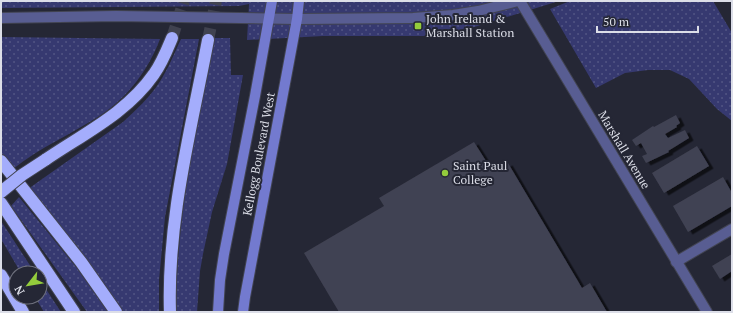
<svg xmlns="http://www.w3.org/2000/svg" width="733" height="313" font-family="'PT Serif',serif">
<defs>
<pattern id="grass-dots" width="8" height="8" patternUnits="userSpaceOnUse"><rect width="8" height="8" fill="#363970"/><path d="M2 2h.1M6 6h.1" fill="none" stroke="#525584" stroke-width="1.8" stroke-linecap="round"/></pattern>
<filter id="shadow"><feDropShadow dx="4.5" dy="2.5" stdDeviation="0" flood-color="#0009"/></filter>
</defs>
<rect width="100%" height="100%" fill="#252735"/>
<g fill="url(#grass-dots)">
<polygon points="1,1 559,1 445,36 323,36 247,40 249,4 239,6 1,8"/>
<polygon points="570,1 713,1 732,33 732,121 717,109 689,79 670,70 648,70 625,73 596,88 550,9"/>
<path d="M1 37 160 39C149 69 128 97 101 115 72 134 40 147 13 169L1 154Z"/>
<path d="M211 38H230L231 75H243L227 164 212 212 203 254 200 271 197 312H176C176 220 196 129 211 38Z"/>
<path d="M181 39H199L165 217 159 280V312H121L28 189 123 122C136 110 149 98 159 83 168 69 174 54 181 39Z"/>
<polygon points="19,197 76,267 108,312 87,312 11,206"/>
<polygon points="1,221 35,273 21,273 1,239"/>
<polygon points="40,280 61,312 44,312 35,297 40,297"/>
</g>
<g fill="#404252" filter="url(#shadow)">
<polygon points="676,115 680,123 676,126 677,127 665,134 668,138 685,130 689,138 668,151 669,152 646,163 642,156 647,154 641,143 636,146 632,140 653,126 654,127"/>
<polygon points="474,142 493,172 508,163 582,288 590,283 607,312 339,312 304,253 384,206 379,198"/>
<polygon points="697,146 709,166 664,193 652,173"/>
<polygon points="723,177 732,193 732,206 688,232 673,206"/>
<polygon points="732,254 732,271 720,279 712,266"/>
</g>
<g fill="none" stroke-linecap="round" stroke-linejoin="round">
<g stroke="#404250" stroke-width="12" stroke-dasharray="12 6" stroke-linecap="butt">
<polyline points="172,38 184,1"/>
<polyline points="208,40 216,1"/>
</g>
<defs>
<polyline id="minor" points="676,262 732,229"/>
<g id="tertiary">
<polyline points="520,1 707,312"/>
<polyline points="1,18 116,16 297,19 413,18 453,15 478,11 518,1"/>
</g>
<g id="secondary">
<polyline points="218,312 220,280 224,254 255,96 272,1"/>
<polyline points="243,312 245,297 297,19 299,1"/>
</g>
<g id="motorway">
<path d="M45 160C83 134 127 113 154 74 162 63 167 50 172 38"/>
<polyline points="1,161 81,262 116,312"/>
<polyline points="1,203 74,312"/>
<polyline points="1,275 23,312"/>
<path d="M170 312C167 220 191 130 208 40"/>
</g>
</defs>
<use href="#minor" stroke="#424452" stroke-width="12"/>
<use href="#tertiary" stroke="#424452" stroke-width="12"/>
<use href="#secondary" stroke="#424452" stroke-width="12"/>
<use href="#motorway" stroke="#424452" stroke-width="14"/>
<use href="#minor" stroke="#585d92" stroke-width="10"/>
<use href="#tertiary" stroke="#585d92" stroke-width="10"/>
<use href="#secondary" stroke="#737acf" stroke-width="10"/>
<use href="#motorway" stroke="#a4adfc" stroke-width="12"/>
<defs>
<polyline id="motorway-bridge" points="1,192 22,175 45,160"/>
</defs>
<use href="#motorway-bridge" stroke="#424452" stroke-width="14" stroke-linecap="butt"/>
<use href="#motorway-bridge" stroke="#a4adfc" stroke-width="12"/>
</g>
<g fill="#94cc3c" stroke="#252735" stroke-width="1.5">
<rect x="414" y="22" width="8" height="8" rx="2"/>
<circle cx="445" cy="173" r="4"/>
</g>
<g text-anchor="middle" stroke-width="4" stroke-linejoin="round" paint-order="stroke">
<g font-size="12" fill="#dcdee8" stroke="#252735" text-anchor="start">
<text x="426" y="23">John Ireland &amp;<tspan x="426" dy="14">Marshall Station</tspan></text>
<text x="453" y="170">Saint Paul<tspan x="453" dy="14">College</tspan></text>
</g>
<g font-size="12" fill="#dcdee8" stroke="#252735">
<text transform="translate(624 150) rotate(59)" y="4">Marshall Avenue</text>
<text transform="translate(259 154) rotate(-79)" y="4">Kellogg Boulevard West</text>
</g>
</g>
<rect width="733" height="313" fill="none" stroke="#dcdee8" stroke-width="4"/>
<g transform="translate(28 285) rotate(239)"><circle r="19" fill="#252735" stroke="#6e707d"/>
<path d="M0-3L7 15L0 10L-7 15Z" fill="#94cc3c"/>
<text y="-6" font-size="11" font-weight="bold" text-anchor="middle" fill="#dcdee8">N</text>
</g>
<path d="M597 26v6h101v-6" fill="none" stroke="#dcdee8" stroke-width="2"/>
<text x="603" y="26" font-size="12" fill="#dcdee8" stroke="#252735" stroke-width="3" paint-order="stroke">50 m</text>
</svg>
